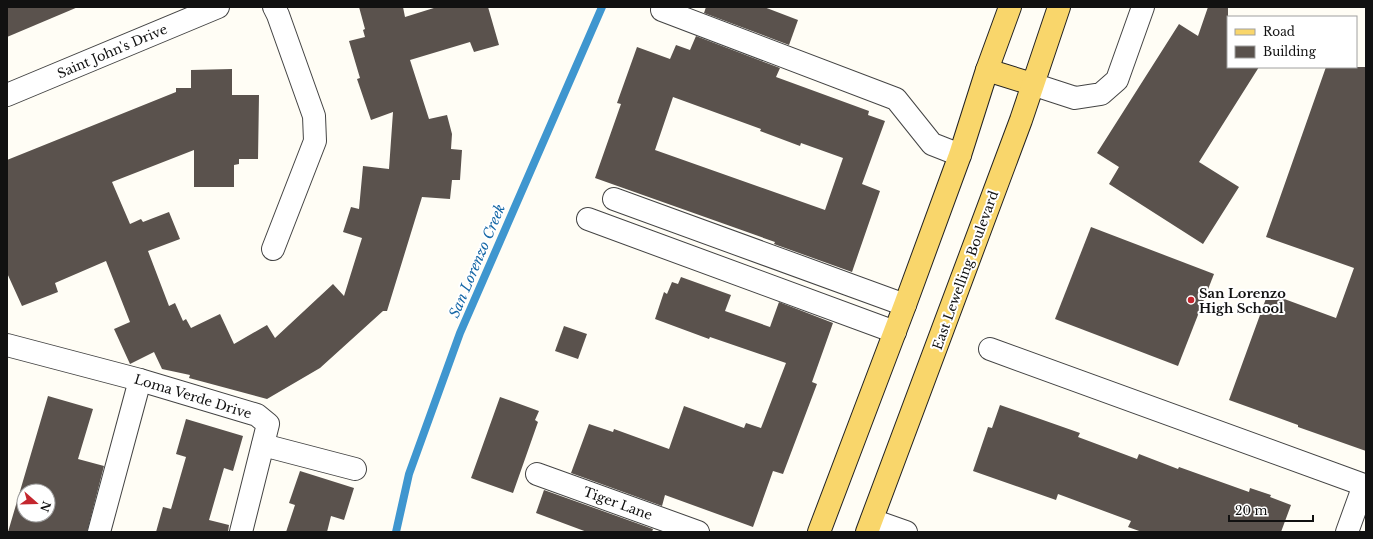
<svg xmlns="http://www.w3.org/2000/svg" width="1373" height="539" font-family="'Libre Baskerville',serif">
<rect width="100%" height="100%" fill="#fffdf5"/>
<g fill="none" stroke-linecap="round" stroke-linejoin="round">
<polyline stroke="#3f96cf" stroke-width="8" points="396,532 409,474 460,333 602,7"/>
</g>
<g fill="#5a524d" fill-rule="evenodd">
<polygon points="7,7 78,7 7,37"/>
<polygon points="359,7 403,7 405,17 437,7 488,7 499,45 474,52 470,42 410,60 429,119 447,115 452,134 451,149 462,150 460,180 452,180 450,199 422,197 387,311 383,311 320,368 267,399 189,378 190,375 162,369 154,352 130,364 114,329 130,322 106,261 55,283 58,292 22,306 7,273 7,160 176,92 176,88 191,88 191,70 232,69 232,95 259,95 258,159 239,159 239,164 234,165 234,187 194,187 194,150 112,182 130,224 141,219 143,222 169,212 180,239 148,251 169,306 175,303 183,321 186,319 191,328 220,314 234,344 267,325 275,338 333,284 344,296 362,238 343,232 351,207 359,209 363,166 389,169 393,112 371,120 357,79 360,78 349,41 365,37 363,30 365,29"/>
<polygon points="706,7 764,7 798,20 789,45 704,13"/>
<polygon points="1208,7 1228,7 1228,67 1259,67 1199,162 1239,187 1203,244 1109,184 1119,167 1097,153 1179,24 1198,36"/>
<path d="M696 36 780 68 776 77 869 111 868 115 885 121 862 184 880 191 852 272 774 244 775 242 595 178 621 104 617 103 637 47 670 59 676 45 690 50ZM673 97 761 129 760 131 800 146 801 143 843 158 825 210 655 150Z"/>
<polygon points="1326,67 1366,67 1366,451 1298,427 1298,425 1229,400 1268,293 1336,318 1354,268 1266,237"/>
<polygon points="1091,227 1214,274 1178,366 1055,319"/>
<polygon points="681,277 731,295 725,311 770,327 779,302 833,323 812,382 817,384 783,474 773,471 753,527 665,495 662,506 571,473 589,424 613,432 614,429 669,449 684,406 744,428 746,423 761,428 786,363 710,337 709,339 655,319 664,292 667,294 672,282 678,284"/>
<polygon points="564,326 587,334 578,359 555,351"/>
<path d="M48 396 93 409 78 459 104 466 87 532H8ZM24 491H48V515H24Z"/>
<polygon points="500,397 539,411 535,420 538,422 513,493 471,478"/>
<polygon points="1000,405 1080,433 1078,437 1137,459 1139,454 1178,469 1179,467 1249,492 1250,488 1271,495 1270,497 1291,505 1281,532 1142,532 1128,527 1131,521 1058,494 1056,500 973,471 988,427 992,428"/>
<polygon points="186,419 243,436 233,471 224,468 209,520 229,525 228,532 156,532 163,507 171,509 186,457 176,454"/>
<polygon points="300,471 354,488 344,520 331,516 327,532 286,532 295,505 289,503"/>
<polygon points="544,490 653,529 652,532 587,532 536,513"/>
</g>
<g fill="none" stroke-linecap="round" stroke-linejoin="round">
<defs>
<g id="minor">
<polyline points="662,10 896,99 932,144 960,155"/>
<polyline points="1032,84 1075,98 1101,94 1117,80 1143,7"/>
<polyline points="7,95 218,7"/>
<polyline points="614,199 905,305"/>
<polyline points="588,219 895,332"/>
<polyline points="273,249 315,141 314,116 278,15 274,7"/>
<polyline points="7,345 140,380 257,415 268,424 241,532"/>
<polyline points="990,349 1364,485"/>
<polyline points="263,445 355,469"/>
<polyline points="537,474 698,532"/>
<polyline points="872,520 906,532"/>
<polyline points="99,532 140,380"/>
<polyline points="1347,532 1364,485 1366,486"/>
</g>
<g id="major">
<polyline points="987,70 1032,84"/>
<polyline points="819,532 905,305 960,155 987,70 1010,7"/>
<polyline points="867,532 1021,120 1059,7"/>
</g>
</defs>
<use href="#minor" stroke="#444" stroke-width="24"/>
<use href="#major" stroke="#222" stroke-width="24"/>
<use href="#minor" stroke="#fff" stroke-width="22"/>
<use href="#major" stroke="#f9d66b" stroke-width="22"/>
</g>
<circle fill="#c4262e" stroke="#fff" stroke-width="1.5" cx="1191" cy="300" r="4"/>
<g text-anchor="middle" stroke-width="4" stroke-linejoin="round" paint-order="stroke">
<g font-size="13" fill="#111" stroke="#fff">
<text transform="translate(112 51) rotate(-23)" y="5">Saint John's Drive</text>
<text transform="translate(965 270) rotate(-70)" y="5">East Lewelling Boulevard</text>
<text transform="translate(193 396) rotate(17)" y="5">Loma Verde Drive</text>
<text transform="translate(618 503) rotate(20)" y="5">Tiger Lane</text>
</g>
<g font-size="13" font-weight="bold" fill="#111" stroke="#fff" text-anchor="start">
<text x="1199" y="298">San Lorenzo<tspan x="1199" dy="15">High School</tspan></text>
</g>
<g font-size="14" font-style="italic" fill="#1768a6" stroke="#fff">
<text transform="translate(477 261) rotate(-67)" y="5">San Lorenzo Creek</text>
</g>
</g>
<rect width="1373" height="539" fill="none" stroke="#111111" stroke-width="16"/>
<rect x="1227" y="16" width="130" height="52" fill="#ffffff" stroke="#a0a0a0"/>
<rect x="1235" y="29" width="20" height="6" fill="#f9d66b" stroke="#a0a0a0"/>
<text x="1263" y="36" font-size="12" fill="#111111">Road</text>
<rect x="1235" y="46" width="20" height="12" fill="#5a524d" stroke="#a0a0a0"/>
<text x="1263" y="56" font-size="12" fill="#111111">Building</text>
<g transform="translate(36 503) rotate(110)"><circle r="19" fill="#ffffff" stroke="#a0a0a0"/>
<path d="M0-3L7 15L0 10L-7 15Z" fill="#c4262e"/>
<text y="-6" font-size="11" font-weight="bold" text-anchor="middle" fill="#111111">N</text>
</g>
<path d="M1229 515v6h84v-6" fill="none" stroke="#111111" stroke-width="2"/>
<text x="1235" y="515" font-size="12" fill="#111111" stroke="#ffffff" stroke-width="3" paint-order="stroke">20 m</text>
</svg>
